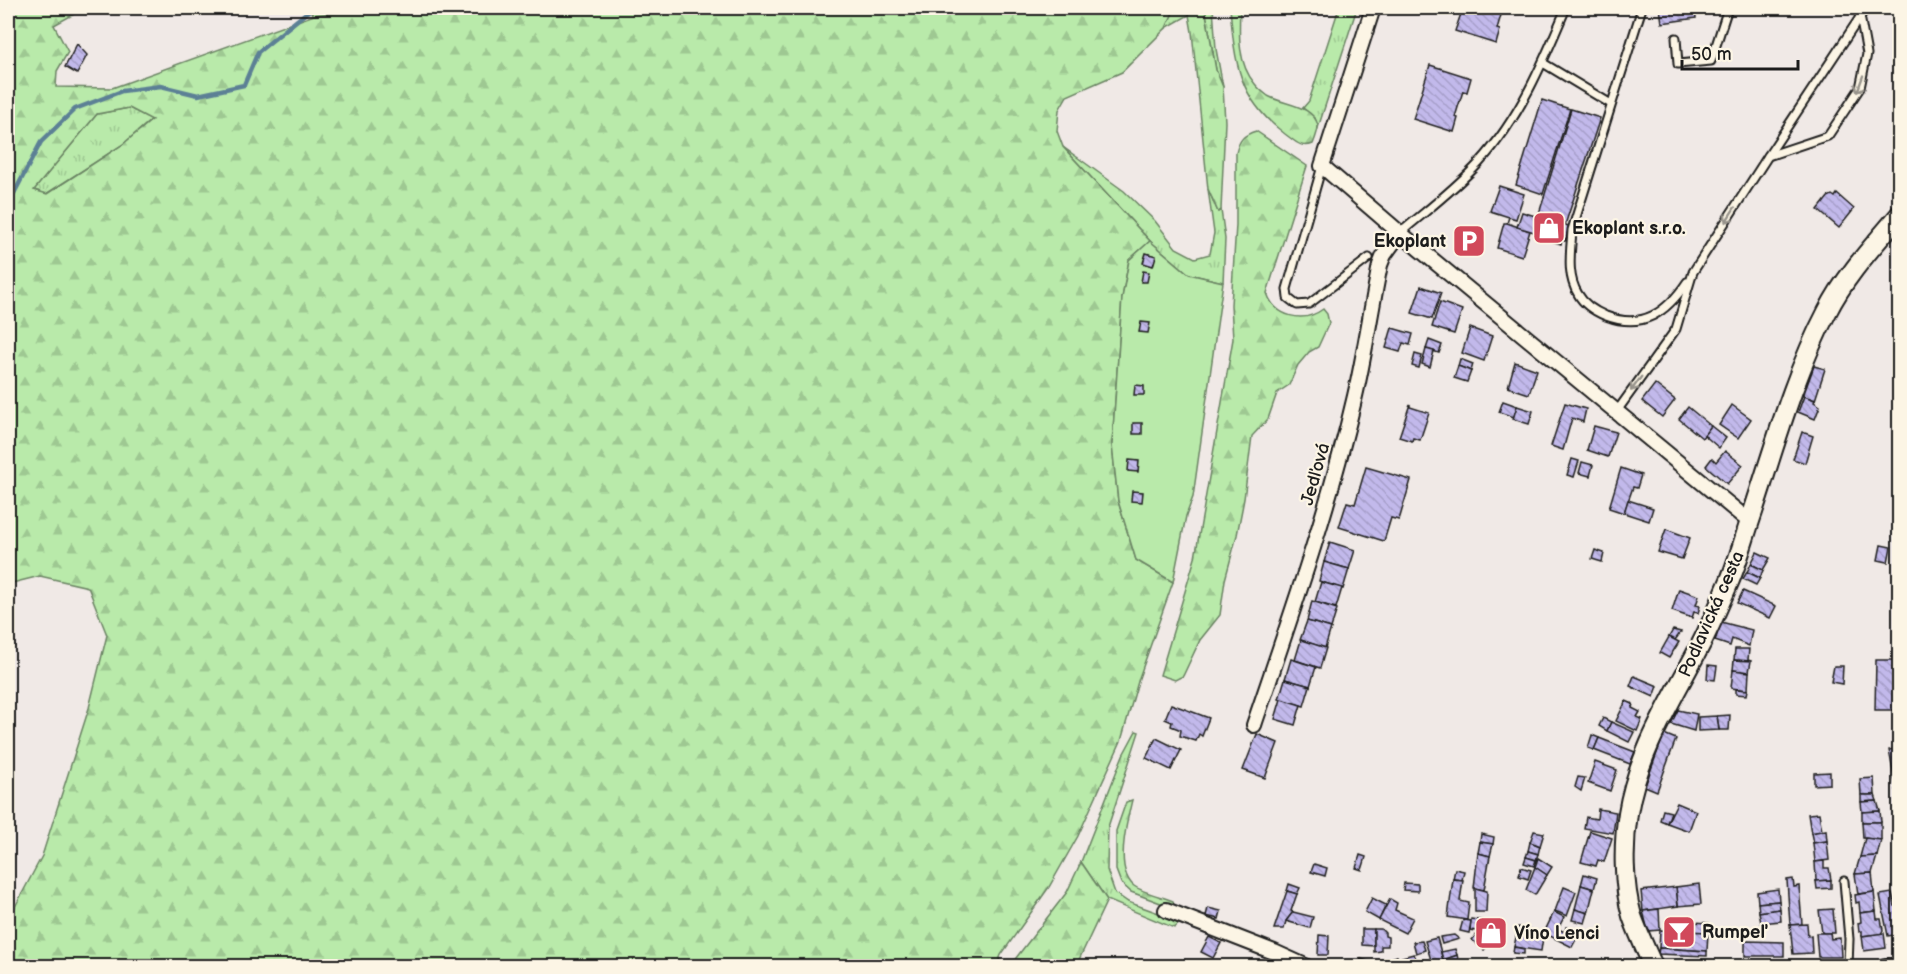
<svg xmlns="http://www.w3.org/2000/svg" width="1907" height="974" font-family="'Balsamiq Sans',sans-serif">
<defs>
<pattern id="grass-tufts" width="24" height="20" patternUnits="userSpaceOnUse" patternTransform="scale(1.5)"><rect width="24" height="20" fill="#b9eaaa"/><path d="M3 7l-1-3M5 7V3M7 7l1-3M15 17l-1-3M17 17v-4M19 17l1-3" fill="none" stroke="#9ec892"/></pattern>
<pattern id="forest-firs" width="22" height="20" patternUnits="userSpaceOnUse" patternTransform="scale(1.5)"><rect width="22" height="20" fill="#b9eaaa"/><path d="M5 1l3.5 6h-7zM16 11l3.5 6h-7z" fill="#9ec892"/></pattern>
<pattern id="building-back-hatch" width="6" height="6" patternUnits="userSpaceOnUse" patternTransform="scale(1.5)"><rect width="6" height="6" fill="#c2b9eb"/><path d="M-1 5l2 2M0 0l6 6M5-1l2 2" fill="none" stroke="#a69ec9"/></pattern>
</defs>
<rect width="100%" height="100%" fill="#f0e9e6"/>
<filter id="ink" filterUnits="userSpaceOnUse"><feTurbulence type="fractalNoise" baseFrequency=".0167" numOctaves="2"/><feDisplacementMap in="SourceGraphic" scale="12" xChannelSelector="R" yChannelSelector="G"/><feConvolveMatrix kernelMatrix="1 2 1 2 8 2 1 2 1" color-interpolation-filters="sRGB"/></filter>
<g filter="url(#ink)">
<g fill="url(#grass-tufts)" stroke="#6a8363" stroke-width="1.5">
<polygon points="1175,8 1193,8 1189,15 1166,28"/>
<polygon points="1205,8 1213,8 1216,49 1223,87 1216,70"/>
<polygon points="1339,8 1357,8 1318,128 1315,118 1303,108 1309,101"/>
<polygon points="129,108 152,119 122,145 46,194 34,190 97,114"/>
<polygon points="1063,147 1124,191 1155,221 1176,248 1195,258 1210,254 1214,233 1208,189 1218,212 1221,210 1225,239 1223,282 1189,274 1150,241"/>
<polygon points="1136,731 1139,732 1108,827 1107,870 1115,893 1128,902 1175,919 1179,924 1174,928 1107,900 1081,862 1123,755"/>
</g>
<g fill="url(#forest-firs)" stroke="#6a8363" stroke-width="1.5" fill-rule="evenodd">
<path d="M8 8H85L54 25 68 52 57 71 56 87 112 88 314 15 374 8H1175L1166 28 1122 72 1067 96 1059 110 1057 131 1063 147 1150 241 1129 260 1122 298 1112 445 1118 501 1136 560 1173 582 1139 678 1121 741 1078 836 1049 887 1001 955 997 966H8V920L42 856 89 708 107 635 88 587 40 576 8 584ZM129 108 152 120 122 145 47 194 34 190 97 114Z"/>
<polygon points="1193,8 1205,8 1216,70 1223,87 1225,122 1221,210 1218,212 1208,189 1192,32 1189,15"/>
<path d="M1230 8H1240C1239 33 1237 63 1255 84 1258 88 1264 93 1268 96 1284 105 1314 105 1318 126 1318 132 1315 139 1313 144 1301 149 1295 141 1285 134 1238 99 1235 63 1230 8Z"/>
<path d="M1256 131 1307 166 1267 293C1275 317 1303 324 1323 309L1327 314 1329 323 1318 347 1309 352 1298 365 1289 385 1277 393 1268 419 1252 436 1244 499 1237 535 1225 580 1220 615 1200 640 1183 676 1175 680 1160 675 1195 558 1233 339 1231 305 1236 225V153C1239 140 1243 135 1256 131Z"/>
<path d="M1132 800C1127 821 1114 870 1134 886 1142 892 1163 897 1173 901L1174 908 1131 892 1121 883 1116 870V831L1126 802Z"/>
<polygon points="1081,862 1107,900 1076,966 1012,966 1016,958 1067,892"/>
</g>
<g fill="#b9eaaa" stroke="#6a8363" stroke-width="1.5">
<polygon points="307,8 374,8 314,15"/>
<polygon points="1150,241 1189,274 1223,282 1193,497 1186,516 1173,582 1136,560 1118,501 1112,445 1122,298 1129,260"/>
</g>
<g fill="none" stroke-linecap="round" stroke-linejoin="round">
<polyline stroke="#5c8095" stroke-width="4.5" points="8,201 11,199 41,142 75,109 122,91 161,86 198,95 244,85 258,52 312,8"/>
</g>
<g fill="url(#building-back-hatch)" stroke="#1c1c1c" stroke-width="1.5">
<polygon points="1463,8 1503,8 1497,29 1500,30 1496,44 1455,31"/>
<polygon points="1660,8 1708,8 1695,9 1696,18 1662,23"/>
<polygon points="77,44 87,55 77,74 65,67"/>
<polygon points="1430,65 1471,78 1467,92 1463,91 1455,117 1458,118 1454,132 1413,119"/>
<polygon points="1542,100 1570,109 1543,194 1516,185"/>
<polygon points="1571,109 1600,118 1565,225 1538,217"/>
<polygon points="1499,186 1524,194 1516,219 1509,217 1507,223 1530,231 1522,256 1497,248 1504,223 1507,223 1509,217 1490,211"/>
<polygon points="1837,194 1854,209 1839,228 1818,210 1828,197 1832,195 1835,197"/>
<polygon points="1522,212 1569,226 1565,241 1517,227"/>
<polygon points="1540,234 1562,240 1561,244 1539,237"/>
<polygon points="1146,253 1156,256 1153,266 1143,263"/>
<polygon points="1143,271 1149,272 1147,282 1141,282"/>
<polygon points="1421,286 1441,293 1432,319 1412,313"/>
<polygon points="1440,302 1462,310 1454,334 1432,327"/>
<polygon points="1141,322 1150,323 1148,333 1139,332"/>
<polygon points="1392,328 1413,334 1410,345 1403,343 1400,352 1386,348"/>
<polygon points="1470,328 1492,336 1484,361 1462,353"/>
<polygon points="1429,340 1442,345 1439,353 1426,349"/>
<polygon points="1426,349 1434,351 1430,367 1422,364"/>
<polygon points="1415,354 1422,356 1419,368 1412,366"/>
<polygon points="1460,359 1473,364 1471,371 1458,366"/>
<polygon points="1515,362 1537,370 1529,394 1508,387"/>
<polygon points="1458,366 1471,371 1467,382 1454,378"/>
<polygon points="1814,366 1825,369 1815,400 1803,396"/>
<polygon points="1655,384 1675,400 1662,417 1642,401"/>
<polygon points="1135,385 1144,386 1144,395 1134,395"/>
<polygon points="1804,396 1815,400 1814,402 1820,406 1815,419 1798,412"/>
<polygon points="1503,401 1517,406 1514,417 1499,412"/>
<polygon points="1565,403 1586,409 1583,422 1572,418 1563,450 1551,446"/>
<polygon points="1410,404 1410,407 1429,413 1420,440 1413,438 1412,441 1399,437"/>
<polygon points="1732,405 1751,419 1738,438 1719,425"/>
<polygon points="1517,406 1533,411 1529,424 1513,419"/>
<polygon points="1688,407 1711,426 1702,438 1679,419"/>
<rect x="1133" y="423" width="9" height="11"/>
<polygon points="1594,426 1616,432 1608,457 1587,450"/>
<polygon points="1711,426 1726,438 1719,448 1704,435"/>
<polygon points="1802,432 1813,436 1805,463 1793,459"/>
<polygon points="1725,451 1743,465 1727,484 1706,466 1712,458 1716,462"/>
<polygon points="1572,459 1579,461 1574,477 1567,475"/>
<polygon points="1129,460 1139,461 1138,472 1128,471"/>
<polygon points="1582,462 1593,465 1590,476 1579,473"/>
<polygon points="1366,467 1411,480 1399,520 1391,518 1384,541 1339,527 1347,502 1355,504"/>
<polygon points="1621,468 1641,475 1637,488 1633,487 1624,513 1609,508"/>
<polygon points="1132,491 1143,492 1142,502 1131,501"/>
<polygon points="1628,500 1653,508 1649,521 1624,513"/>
<polygon points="1666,529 1690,538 1682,559 1658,552"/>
<polygon points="1330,542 1355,550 1349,569 1324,562"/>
<polygon points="1881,545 1891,547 1888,562 1878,560"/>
<polygon points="1595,550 1604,553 1602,562 1592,559"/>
<polygon points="1757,552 1770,558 1763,570 1751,564"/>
<polygon points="1324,562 1349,569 1343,589 1319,581"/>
<polygon points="1751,564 1763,570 1760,578 1747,572"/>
<polygon points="1747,572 1760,578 1756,585 1743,579"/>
<polygon points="1321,582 1342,588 1336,608 1315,602"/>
<polygon points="1679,589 1699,596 1696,605 1700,606 1698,613 1694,612 1692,618 1672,611"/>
<polygon points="1743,591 1776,606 1770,618 1737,603"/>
<polygon points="1312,601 1337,609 1331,628 1307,621"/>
<polygon points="1307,621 1331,628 1325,648 1300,640"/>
<polygon points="1721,622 1752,630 1749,646 1732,639 1730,646 1715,641"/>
<polygon points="1673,630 1681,632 1675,640 1669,637"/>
<polygon points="1669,637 1679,642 1669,658 1660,653"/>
<polygon points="1301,640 1326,648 1320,668 1295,660"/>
<polygon points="1735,649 1749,649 1748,660 1751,661 1734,660"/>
<polygon points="1291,659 1316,667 1310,686 1285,679"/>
<polygon points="1734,660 1751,661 1749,672 1733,670"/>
<polygon points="1876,660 1900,660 1900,710 1875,710"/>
<polygon points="1708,665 1717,666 1715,680 1707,679"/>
<polygon points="1834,666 1843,666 1842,684 1831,682"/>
<polygon points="1733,670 1749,672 1748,690 1731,688"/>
<polygon points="1634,676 1658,686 1654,697 1630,686"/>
<polygon points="1285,679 1310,686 1304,706 1279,699"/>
<polygon points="1736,689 1748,690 1747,695 1736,694"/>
<polygon points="1281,699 1301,705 1295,725 1275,719"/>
<polygon points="1626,701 1633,704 1632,708 1640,712 1637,717 1642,719 1637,731 1616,721"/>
<polygon points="1171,704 1209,718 1202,736 1199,734 1196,741 1180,736 1181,730 1171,726 1172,722 1165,719"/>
<polygon points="1678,710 1697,714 1694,731 1671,724"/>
<polygon points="1730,715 1729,730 1719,730 1717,716"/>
<polygon points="1717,716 1719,730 1698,731 1698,717"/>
<polygon points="1603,718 1611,722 1607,731 1599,726"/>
<polygon points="1611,722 1634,732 1629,742 1607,731"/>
<polygon points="1257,734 1278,743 1265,778 1243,770"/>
<polygon points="1664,734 1676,739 1657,791 1645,786"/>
<polygon points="1592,735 1599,738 1594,750 1588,748"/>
<polygon points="1156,738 1181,750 1171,770 1146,758"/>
<polygon points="1599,738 1635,752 1630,764 1594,750"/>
<polygon points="1900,748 1900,793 1897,793 1889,750"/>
<polygon points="1595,762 1617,770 1610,791 1588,783"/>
<polygon points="1830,772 1830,784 1814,785 1814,773"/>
<polygon points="1578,777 1585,778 1581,791 1575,787"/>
<polygon points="1874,778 1875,795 1861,795 1860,779"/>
<polygon points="1861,795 1875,795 1877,801 1861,802"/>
<polygon points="1877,801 1880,811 1862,812 1861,802"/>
<polygon points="1677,803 1696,811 1689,831 1667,823"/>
<polygon points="1598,809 1616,812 1613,833 1584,828 1586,817 1597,819"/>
<polygon points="1663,810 1671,812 1667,823 1660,820"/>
<polygon points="1880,811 1881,822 1862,822 1862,812"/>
<polygon points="1819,813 1822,831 1811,833 1808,814"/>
<polygon points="1862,822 1881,822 1881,840 1863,838"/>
<polygon points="1826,830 1827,841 1813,843 1811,833"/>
<polygon points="1534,831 1544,833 1540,846 1530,842"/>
<polygon points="1590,831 1612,838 1604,862 1598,860 1596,866 1581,862"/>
<polygon points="1481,834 1494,837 1493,844 1480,842"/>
<polygon points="1865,838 1881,840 1877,856 1860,857"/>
<polygon points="1827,841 1829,860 1815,862 1813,843"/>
<polygon points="1480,842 1493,844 1490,856 1478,853"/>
<polygon points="1530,842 1540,846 1538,854 1528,851"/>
<polygon points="1528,851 1538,854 1536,860 1526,857"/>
<polygon points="1478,853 1490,856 1484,890 1474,888"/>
<polygon points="1360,855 1366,857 1362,870 1356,868"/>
<polygon points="1877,856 1872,873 1855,874 1860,857"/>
<polygon points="1526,857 1536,860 1534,866 1524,863"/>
<polygon points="1538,858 1552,867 1547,875 1535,867"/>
<polygon points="1824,861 1824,868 1829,868 1831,880 1816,881 1815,862"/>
<polygon points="1314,864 1327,868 1325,876 1311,872"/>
<polygon points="1521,867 1531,870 1528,879 1519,876"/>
<polygon points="1535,867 1547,875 1535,895 1526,890"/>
<polygon points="1455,869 1464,871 1462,880 1453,879"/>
<polygon points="1872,873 1874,892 1858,894 1855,874"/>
<polygon points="1584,874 1597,878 1594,889 1581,885"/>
<polygon points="1453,879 1463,880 1460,901 1469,903 1467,920 1448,917"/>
<polygon points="1793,879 1794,887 1799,886 1802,924 1790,925 1787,880"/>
<polygon points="1831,880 1831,888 1817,889 1816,881"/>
<polygon points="1404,883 1418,884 1418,891 1403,890"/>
<polygon points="1289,884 1300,888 1297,894 1287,891"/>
<polygon points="1699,884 1701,904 1678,906 1676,887"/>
<polygon points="1581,885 1594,889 1588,913 1575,909"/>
<polygon points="1564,887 1576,892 1567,916 1555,911"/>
<polygon points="1676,887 1678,906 1643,911 1641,891"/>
<polygon points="1475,888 1487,891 1486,912 1475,912"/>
<polygon points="1778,889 1779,901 1758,903 1757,892"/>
<polygon points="1287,891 1297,894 1291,911 1293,912 1286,921 1284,929 1274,929"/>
<polygon points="1874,892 1876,911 1860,913 1859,902 1856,903 1855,895"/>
<polygon points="1892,893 1895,906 1899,905 1900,910 1900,934 1888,936 1880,895"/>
<polygon points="1372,898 1386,905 1379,920 1365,912"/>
<polygon points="1390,899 1397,903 1395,910 1413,918 1405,933 1379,920"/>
<polygon points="1779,901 1780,909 1759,912 1758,903"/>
<polygon points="1208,908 1221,911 1219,919 1206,916"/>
<polygon points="1575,909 1588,913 1585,923 1572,920"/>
<polygon points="1659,909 1660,930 1648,931 1643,911"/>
<polygon points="1780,909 1781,921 1761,923 1759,912"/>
<polygon points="1833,909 1835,933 1822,933 1819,910"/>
<polygon points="1876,911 1877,919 1881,919 1883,930 1881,934 1862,936 1862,931 1859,932 1858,923 1861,922 1860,913"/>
<polygon points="1293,912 1313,917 1310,928 1286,921"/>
<polygon points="1554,912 1564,917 1558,929 1565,932 1566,927 1580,932 1572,947 1544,933"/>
<polygon points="1471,919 1505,924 1504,935 1470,930"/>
<polygon points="1463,920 1471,921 1469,933 1460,931"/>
<polygon points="1674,921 1709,923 1708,932 1674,931"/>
<polygon points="1807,924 1808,936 1811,935 1812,953 1793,954 1790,925"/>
<polygon points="1518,927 1529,929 1528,934 1543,937 1541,951 1514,947"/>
<polygon points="1362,929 1374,929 1374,946 1362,945"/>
<polygon points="1374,929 1381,929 1385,933 1385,936 1388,937 1388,946 1381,946 1381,951 1374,952"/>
<polygon points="1660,930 1708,932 1707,951 1659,948"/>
<polygon points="1816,933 1830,933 1831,939 1840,938 1841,957 1818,957"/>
<polygon points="1884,933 1886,948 1864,951 1862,936"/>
<polygon points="1477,934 1481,937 1483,934 1492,941 1484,950 1472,940"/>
<polygon points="1319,935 1329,936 1328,955 1318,955"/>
<polygon points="1454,935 1459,939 1442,944 1440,937"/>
<polygon points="1209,937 1221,943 1213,958 1201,952"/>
<polygon points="1437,938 1443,960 1457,955 1460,966 1433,966 1425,941"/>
<polygon points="1422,941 1425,950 1416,953 1413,942"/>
<polygon points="1745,941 1784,942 1784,956 1745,956"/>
<polygon points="1514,947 1524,949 1524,954 1513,953"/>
<polygon points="1659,948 1707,951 1707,956 1658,954"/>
<polygon points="1455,949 1457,955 1443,960 1441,952"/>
<polygon points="1414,954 1419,966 1406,966 1402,957"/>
<polygon points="1397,956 1402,966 1389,966 1386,960"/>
<polygon points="1361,959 1378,964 1377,966 1359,966"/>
</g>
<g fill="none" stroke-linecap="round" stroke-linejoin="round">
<defs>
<g id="lane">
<path d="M1642 8 1572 230C1571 250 1566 275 1578 294 1584 305 1594 311 1606 316 1643 330 1667 312 1687 282"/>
<polyline points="1676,38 1678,64 1711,61 1728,8"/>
<polyline points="1543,63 1611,104"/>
<polyline points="1768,156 1866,8"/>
<polyline points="1322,166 1287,289 1288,298 1297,305 1309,304 1369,258"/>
<path d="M1400 233C1427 210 1455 189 1479 163 1520 118 1543 63 1566 8"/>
<polyline points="1617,411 1676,329 1693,272 1768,156 1828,136 1860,88 1867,54 1860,16 1856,8"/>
<polyline points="1844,881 1849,939 1848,966"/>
</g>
<g id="street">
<polyline points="1373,8 1322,166 1400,233 1750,522"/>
<path d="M1254 725C1291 616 1329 508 1355 396 1365 353 1371 309 1380 265L1384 255 1400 233"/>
<polyline points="1166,910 1274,952 1305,966"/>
<polyline points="1885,966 1900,966"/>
</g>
<path id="secondary" d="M1653 966C1646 950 1638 933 1632 916 1623 885 1623 845 1628 813 1638 751 1674 697 1702 642 1712 622 1721 601 1730 580 1739 558 1745 535 1753 512 1775 445 1794 375 1827 312 1845 276 1874 245 1900 214"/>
</defs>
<use href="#lane" stroke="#1c1c1c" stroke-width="11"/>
<use href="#street" stroke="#1c1c1c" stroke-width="18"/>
<use href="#secondary" stroke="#1c1c1c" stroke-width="22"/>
<use href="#lane" stroke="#fcf5e5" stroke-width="7"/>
<use href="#street" stroke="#fcf5e5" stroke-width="14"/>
<use href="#secondary" stroke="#fcf5e5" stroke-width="18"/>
</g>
<defs><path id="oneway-shaft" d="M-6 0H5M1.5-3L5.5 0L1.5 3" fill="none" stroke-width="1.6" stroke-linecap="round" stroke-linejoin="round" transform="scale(1.5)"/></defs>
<g stroke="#97938b">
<use href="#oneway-shaft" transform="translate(1860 84) rotate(110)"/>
<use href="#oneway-shaft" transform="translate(1730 215) rotate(123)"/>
<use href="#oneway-shaft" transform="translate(1636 384) rotate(126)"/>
</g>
</g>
<defs>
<symbol id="shop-square" viewBox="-11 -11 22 22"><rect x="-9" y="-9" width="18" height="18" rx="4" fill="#d1495b" stroke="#fcf5e5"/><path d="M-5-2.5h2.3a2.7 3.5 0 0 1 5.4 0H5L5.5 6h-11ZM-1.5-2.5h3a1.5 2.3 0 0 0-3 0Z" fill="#fff"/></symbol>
<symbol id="parking-square" viewBox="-11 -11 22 22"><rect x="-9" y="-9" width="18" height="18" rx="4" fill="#d1495b" stroke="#fcf5e5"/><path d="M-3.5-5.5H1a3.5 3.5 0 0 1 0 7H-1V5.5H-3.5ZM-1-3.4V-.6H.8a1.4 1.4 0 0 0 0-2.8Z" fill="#fff"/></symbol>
<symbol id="bar-square" viewBox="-11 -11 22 22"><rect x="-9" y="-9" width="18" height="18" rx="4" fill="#d1495b" stroke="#fcf5e5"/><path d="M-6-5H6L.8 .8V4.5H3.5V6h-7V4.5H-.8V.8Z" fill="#fff"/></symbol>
</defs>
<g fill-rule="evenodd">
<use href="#shop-square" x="1530" y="209" width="38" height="38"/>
<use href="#parking-square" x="1450" y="222" width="38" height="38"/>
<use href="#bar-square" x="1660" y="913" width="38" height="38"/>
<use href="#shop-square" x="1472" y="914" width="38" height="38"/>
</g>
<g text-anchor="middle" stroke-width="4.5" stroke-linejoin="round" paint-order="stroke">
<g font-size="18" font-weight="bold" fill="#1c1c1c" stroke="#fcf5e5" text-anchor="start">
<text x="1572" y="234">Ekoplant s.r.o.</text>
<text x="1446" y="247" text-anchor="end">Ekoplant</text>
<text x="1702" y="938">Rumpeľ</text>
<text x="1514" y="939">Víno Lenci</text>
</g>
<g font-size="18" fill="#1c1c1c" stroke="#fcf5e5">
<text transform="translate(1315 474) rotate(-74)" y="6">Jedľová</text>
<text transform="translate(1711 614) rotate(-66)" y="6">Podlavická cesta</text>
</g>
</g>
<rect width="1907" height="974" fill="none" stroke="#fcf5e5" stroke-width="30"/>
<rect x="15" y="15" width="1877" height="944" fill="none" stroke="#1c1c1c" stroke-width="2" filter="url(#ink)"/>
<path d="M1682 60v9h116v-9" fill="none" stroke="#1c1c1c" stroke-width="3"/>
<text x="1691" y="60" font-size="18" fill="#1c1c1c" stroke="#fcf5e5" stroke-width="4.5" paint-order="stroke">50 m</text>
</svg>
